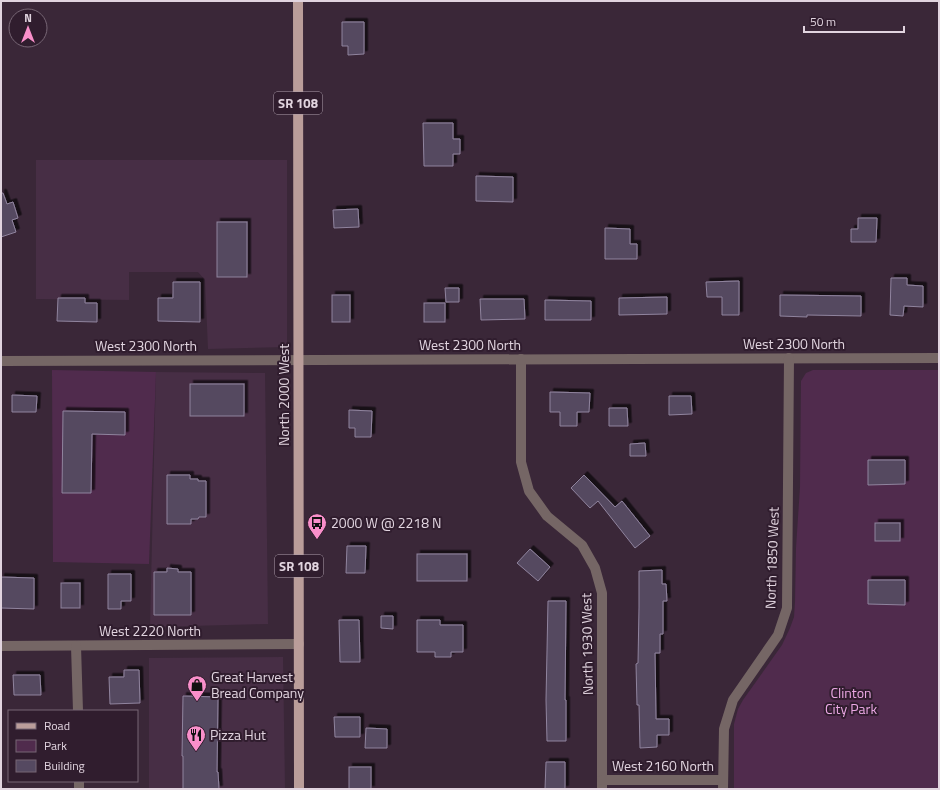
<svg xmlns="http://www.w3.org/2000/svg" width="940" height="790" font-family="'Titillium Web',sans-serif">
<defs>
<filter id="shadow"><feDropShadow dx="3.5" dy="-3.5" stdDeviation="0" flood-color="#0009"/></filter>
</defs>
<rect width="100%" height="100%" fill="#3a2738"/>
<g fill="#472e45">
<polygon points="36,160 287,160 287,347 208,349 205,280 198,272 129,272 129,300 36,299"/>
<polygon points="156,372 265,373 268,624 150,627"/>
<polygon points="283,657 285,789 149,789 149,658"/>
</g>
<g fill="#502b4d">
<polygon points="52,370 156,372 149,564 53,562"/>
<polygon points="813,370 939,370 939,789 734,789 734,724 738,709 743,700 782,645 790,628 794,617 795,602 796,548 800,487 801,381 806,373"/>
</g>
<g fill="#554961" stroke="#90849e" filter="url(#shadow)">
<polygon points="342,22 364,22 364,54 348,55 348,46 342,46"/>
<polygon points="423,123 453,123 453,139 460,139 460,154 453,154 453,166 424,166"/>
<polygon points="476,176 513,177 513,202 476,201"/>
<polygon points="1,193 3,193 7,204 13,202 18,218 12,220 16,232 1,237"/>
<polygon points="358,209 359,227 334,228 333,210"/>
<polygon points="858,218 877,218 876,242 851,242 851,229 858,229"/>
<rect x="217" y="222" width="30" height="55"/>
<polygon points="605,228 630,229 630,244 637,244 637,259 605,259"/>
<polygon points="891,278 907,278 907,285 923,286 923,307 904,306 903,316 890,315"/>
<polygon points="739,281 739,315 722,315 722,297 707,297 706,282"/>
<polygon points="173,282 200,282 200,322 158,321 158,298 173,298"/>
<polygon points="445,288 459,288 459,302 446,302"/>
<rect x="332" y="295" width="18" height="27"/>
<polygon points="780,295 861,296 861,316 807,315 807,317 780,316"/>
<polygon points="667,297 667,314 619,315 619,298"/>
<polygon points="58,298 85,298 85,303 97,303 97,322 57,321"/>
<polygon points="480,299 524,299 525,319 481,320"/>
<polygon points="545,300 591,301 591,320 545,320"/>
<rect x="424" y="303" width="21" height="19"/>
<rect x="190" y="384" width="54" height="32"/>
<polygon points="550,392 590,393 589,412 577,412 577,426 560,426 560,412 550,412"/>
<polygon points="12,395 37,396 36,412 12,412"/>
<polygon points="669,396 691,396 692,414 669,415"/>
<polygon points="609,408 627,408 628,426 609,426"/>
<polygon points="349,410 372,411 371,437 355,437 355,428 349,428"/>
<polygon points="63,411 125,412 125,435 92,434 91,493 62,493"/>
<polygon points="645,443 646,456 630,456 630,444"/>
<polygon points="868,460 905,460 905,484 868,485"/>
<polygon points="167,475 190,475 190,479 198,479 198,481 206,481 206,517 199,517 198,519 191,519 191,524 167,524"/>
<polygon points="584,475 615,507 622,501 650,536 635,548 598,501 590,508 571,488"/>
<rect x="875" y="523" width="25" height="18"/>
<polygon points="347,546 366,546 365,573 346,573"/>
<polygon points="530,549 550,567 538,581 517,563"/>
<rect x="417" y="554" width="50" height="27"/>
<polygon points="167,568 178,569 178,572 191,572 191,615 154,615 154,572 167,572"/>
<polygon points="662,570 662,584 666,584 667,601 663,601 663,634 660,634 660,653 655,653 656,719 669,719 669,735 657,735 657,747 640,748 639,705 637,705 636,664 638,663 639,607 639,571"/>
<polygon points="108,574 131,574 131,601 121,601 121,609 108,609"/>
<polygon points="1,577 34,578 34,609 1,608"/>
<polygon points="868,580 905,580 905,605 868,604"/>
<rect x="61" y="583" width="19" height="25"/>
<polygon points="548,601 566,601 565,700 566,700 566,741 547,741 546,700"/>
<polygon points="381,616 393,616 393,629 381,628"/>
<polygon points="339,620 359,620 360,662 340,662"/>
<polygon points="417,620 440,620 440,625 463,625 463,652 451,652 451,657 435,657 435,652 417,652"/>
<polygon points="124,670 139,670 140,703 110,704 109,677 124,677"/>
<polygon points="13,675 40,675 41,695 14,695"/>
<polygon points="183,696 218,697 217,772 218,772 219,789 183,789 183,756 182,756"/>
<polygon points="334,717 360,717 360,737 335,737"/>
<polygon points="366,728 387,729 387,748 365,748"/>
<polygon points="546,762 565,762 565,789 545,789"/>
<rect x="349" y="767" width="22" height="22"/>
</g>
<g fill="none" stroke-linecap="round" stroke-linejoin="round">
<g stroke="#756665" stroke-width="10">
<polyline points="521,359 521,462 529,491 547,516 582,545 595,568 602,593 602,789"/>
<polyline points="1,361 939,358"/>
<polyline points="1,646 299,644"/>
<polyline points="76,646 78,711"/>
<polyline points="602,780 723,780"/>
<polyline points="79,781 79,789"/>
<polyline points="723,789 724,729 733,700 778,635 787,608 789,358"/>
</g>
<polyline stroke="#ba9d9a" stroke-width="10" points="298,1 299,789"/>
</g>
<defs>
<symbol id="bus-pin" viewBox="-11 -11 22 30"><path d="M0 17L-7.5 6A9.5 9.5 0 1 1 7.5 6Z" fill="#f98fca" stroke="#301d2e"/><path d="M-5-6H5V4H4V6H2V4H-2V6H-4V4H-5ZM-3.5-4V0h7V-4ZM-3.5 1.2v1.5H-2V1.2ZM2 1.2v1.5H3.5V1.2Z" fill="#111"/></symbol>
<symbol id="shop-pin" viewBox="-11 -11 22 30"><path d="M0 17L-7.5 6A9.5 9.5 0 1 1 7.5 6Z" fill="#f98fca" stroke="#301d2e"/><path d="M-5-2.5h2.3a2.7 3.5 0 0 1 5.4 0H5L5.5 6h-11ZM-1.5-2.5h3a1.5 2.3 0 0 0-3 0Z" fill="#111"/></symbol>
<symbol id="restaurant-pin" viewBox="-11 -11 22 30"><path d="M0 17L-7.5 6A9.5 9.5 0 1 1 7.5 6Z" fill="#f98fca" stroke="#301d2e"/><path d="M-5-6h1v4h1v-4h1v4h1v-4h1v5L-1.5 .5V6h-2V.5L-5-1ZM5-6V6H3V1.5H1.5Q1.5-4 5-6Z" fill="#111"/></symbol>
</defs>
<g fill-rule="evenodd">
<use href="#bus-pin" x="306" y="512" width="22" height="30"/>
<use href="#shop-pin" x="186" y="674" width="22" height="30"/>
<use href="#restaurant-pin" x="185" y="724" width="22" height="30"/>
</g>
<g text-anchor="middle" stroke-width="4" stroke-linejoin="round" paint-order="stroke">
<g fill="#301d2e" stroke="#ac9daa" stroke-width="1">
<rect x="274" y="92" width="48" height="22" rx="3"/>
<rect x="275" y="555" width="48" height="22" rx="3"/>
</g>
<g font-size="13" font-weight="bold" fill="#e1d4df">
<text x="298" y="108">SR 108</text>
<text x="299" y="571">SR 108</text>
</g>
<g font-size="14" fill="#e1d4df" stroke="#301d2e">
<text x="794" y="349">West 2300 North</text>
<text x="470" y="350">West 2300 North</text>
<text x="146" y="351">West 2300 North</text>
<text transform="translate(284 395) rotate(-90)" y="5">North 2000 West</text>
<text transform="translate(772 558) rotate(-88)" y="5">North 1850 West</text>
<text x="150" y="636">West 2220 North</text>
<text transform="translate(587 644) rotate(-91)" y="5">North 1930 West</text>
<text x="663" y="771">West 2160 North</text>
</g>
<g font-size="14" fill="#e1d4df" stroke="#301d2e" text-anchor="start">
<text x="331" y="528">2000 W @ 2218 N</text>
<text x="211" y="682">Great Harvest<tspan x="211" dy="16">Bread Company</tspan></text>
<text x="210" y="740">Pizza Hut</text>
</g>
<g font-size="14" fill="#eba8e4" stroke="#301d2e">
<text x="851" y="698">Clinton<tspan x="851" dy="16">City Park</tspan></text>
</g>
</g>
<rect width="940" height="790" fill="none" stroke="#e1d4df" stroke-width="4"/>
<rect x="8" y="710" width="130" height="72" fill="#301d2e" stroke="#776675"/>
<rect x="16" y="723" width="20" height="6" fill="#ba9d9a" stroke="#776675"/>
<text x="44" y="730" font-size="12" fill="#e1d4df">Road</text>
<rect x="16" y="740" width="20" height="12" fill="#502b4d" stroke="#776675"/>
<text x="44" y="750" font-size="12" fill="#e1d4df">Park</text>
<rect x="16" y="760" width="20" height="12" fill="#554961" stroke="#776675"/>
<text x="44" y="770" font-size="12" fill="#e1d4df">Building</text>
<g transform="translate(28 28)"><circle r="19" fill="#301d2e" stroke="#776675"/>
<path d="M0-3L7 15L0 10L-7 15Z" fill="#f98fca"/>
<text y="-6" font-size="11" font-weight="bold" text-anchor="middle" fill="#e1d4df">N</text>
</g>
<path d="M804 26v6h100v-6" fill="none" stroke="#e1d4df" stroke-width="2"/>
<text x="810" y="26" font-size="12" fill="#e1d4df" stroke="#301d2e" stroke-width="3" paint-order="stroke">50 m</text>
</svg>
